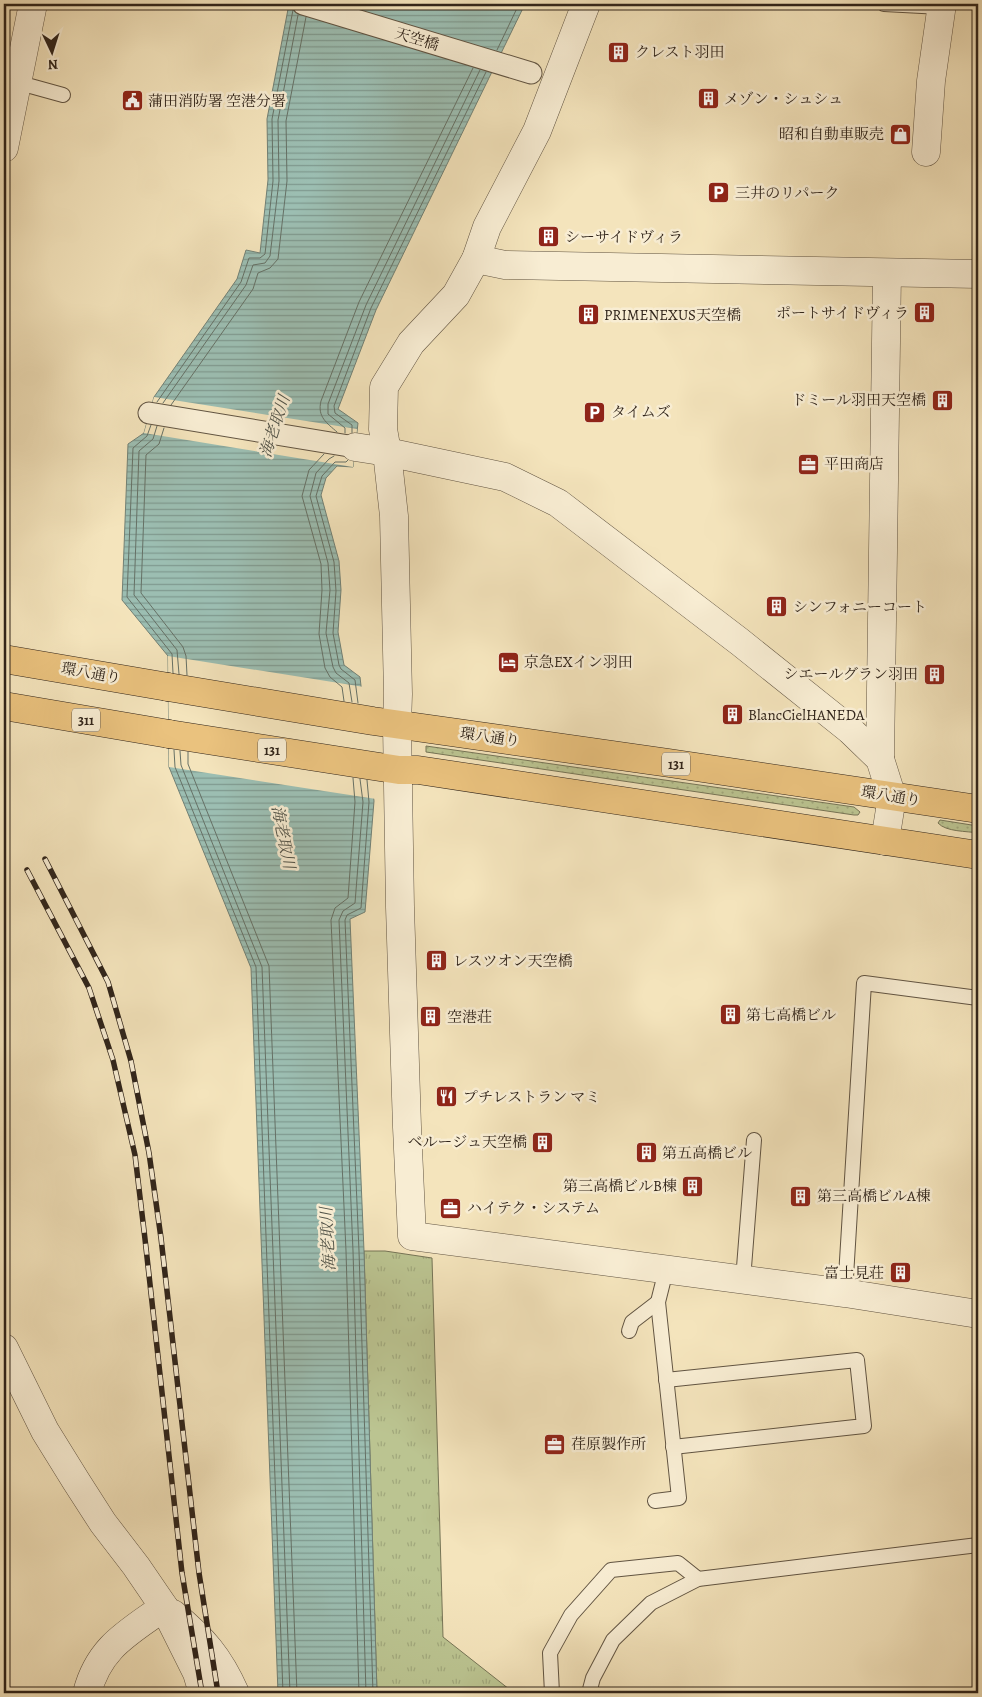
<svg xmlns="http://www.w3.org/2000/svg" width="982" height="1697" font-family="Alegreya,'Noto Serif JP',serif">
<defs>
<pattern id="grass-dots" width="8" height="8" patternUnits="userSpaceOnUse" patternTransform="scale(1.25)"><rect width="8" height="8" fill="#bbc491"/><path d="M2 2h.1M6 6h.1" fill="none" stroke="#a1a87c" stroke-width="1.8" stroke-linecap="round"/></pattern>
<pattern id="park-tufts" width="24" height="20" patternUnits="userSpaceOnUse" patternTransform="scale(1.25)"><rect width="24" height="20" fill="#bbc491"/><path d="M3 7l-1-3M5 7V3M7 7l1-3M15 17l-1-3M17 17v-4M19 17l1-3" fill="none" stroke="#a1a87c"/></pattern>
<pattern id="water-rules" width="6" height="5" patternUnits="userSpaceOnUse" patternTransform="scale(1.25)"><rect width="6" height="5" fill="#9cbeb2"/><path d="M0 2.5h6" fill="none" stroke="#809a90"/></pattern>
</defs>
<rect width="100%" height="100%" fill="#f4e4bc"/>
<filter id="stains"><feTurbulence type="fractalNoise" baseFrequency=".004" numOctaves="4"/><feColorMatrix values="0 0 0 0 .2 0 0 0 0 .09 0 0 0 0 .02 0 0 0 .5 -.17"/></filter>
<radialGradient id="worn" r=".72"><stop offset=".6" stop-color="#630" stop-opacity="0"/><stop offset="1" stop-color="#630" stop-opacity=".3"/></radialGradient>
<g fill="url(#grass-dots)" stroke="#767456">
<polygon points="426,746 854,807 860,812 858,815 854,815 426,752"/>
<path d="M940 820 978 826V833C967 831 946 832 938 823Z"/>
</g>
<polygon fill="url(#park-tufts)" stroke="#767456" points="364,1251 385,1251 432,1258 443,1637 514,1693 377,1693"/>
<polygon fill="url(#water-rules)" stroke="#718075" points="289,4 525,4 376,310 338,409 358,423 353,467 337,466 326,478 321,495 339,561 341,590 338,632 344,665 360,677 374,801 365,912 350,919 364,1251 377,1693 278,1693 251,968 169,767 168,656 122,600 128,444 144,433 154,397 237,279 246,250 260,253 268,180 267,119"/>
<g fill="#f4e4bc">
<polygon points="154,397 357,429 353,467 144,433"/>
<polygon points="168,656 364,687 376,799 169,767"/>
</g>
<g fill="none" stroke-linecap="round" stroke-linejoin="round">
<g stroke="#667166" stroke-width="1">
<polyline points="497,50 519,4"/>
<polyline points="157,402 241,282 249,258 260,258 265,254 273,181 272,119 293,10"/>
<polyline points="163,403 246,285 253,265 265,263 270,256 279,181 278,120 298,15"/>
<polyline points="171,405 253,289 258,273 270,268 278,259 287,181 286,121 306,17"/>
<polyline points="151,425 147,436 133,448 127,597 172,654 173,673"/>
<polyline points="157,426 153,439 139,451 134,595 177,650 179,674"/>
<polyline points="164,428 159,444 146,455 141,593 183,647 186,656 187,675"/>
<path d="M337 432C327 423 317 417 321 401L359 302 473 68"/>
<polyline points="345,433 345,428 328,414 328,404 366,305 480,70"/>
<polyline points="352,433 352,425 335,413 334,406 371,308 486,72"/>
<polyline points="324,454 309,470 302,496 321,564 322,590 319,634 325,668 330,677 342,687 344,701"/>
<polyline points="334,456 329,459 316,473 310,496 328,563 330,590 326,633 333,667 336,673 349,683 352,702"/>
<polyline points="348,460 346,462 335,462 322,476 316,496 334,562 336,591 333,633 339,665 341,669 355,680 358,703"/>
<polyline points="174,750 175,767 256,967 283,1693"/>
<polyline points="180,751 181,765 262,967 290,1693"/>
<polyline points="188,752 188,764 269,966 297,1693"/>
<polyline points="353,778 355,802 348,898 335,908 331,920 346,1251 359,1693"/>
<polyline points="360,779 363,802 355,903 343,911 339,920 353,1251 366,1693"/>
<polyline points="367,780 369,802 361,908 347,915 345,920 359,1251 373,1693"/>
</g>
<defs>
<g id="service">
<polyline points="884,4 941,7"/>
<polyline points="16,82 63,95"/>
<polyline points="743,1280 754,1140"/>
<polyline points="845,1293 864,983 978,998"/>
<polyline points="629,1331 632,1322 658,1302"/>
<polyline points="666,1380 857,1360 864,1426 673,1447"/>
<polyline points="655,1501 679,1498 658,1302 666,1270"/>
<polyline points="552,1693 550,1653 571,1615 611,1570 678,1563 698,1579"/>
<polyline points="589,1693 593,1678 613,1640 651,1603 698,1579 978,1545"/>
</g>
<g id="pedestrian">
<polyline points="303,4 531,73"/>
<polyline points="149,413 355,447"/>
</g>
<g id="minor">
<polyline points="586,4 537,131 487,227 476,259 456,295 411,343 384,387 383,429 387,452 394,516 398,694 397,725 400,907 407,1127 412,1236 845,1293 978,1314"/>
<polyline points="926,152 931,81 942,4"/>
<polyline points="476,259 505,265 978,274"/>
<polyline points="355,447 387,452"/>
<polyline points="880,759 887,273"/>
</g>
<g id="tertiary">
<polyline points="4,148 33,4"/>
<polyline points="387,452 505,477 558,503 740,642 850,730 880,759 892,797 885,841"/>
<polyline points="4,1348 45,1431 76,1481 103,1523 136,1566 164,1607 197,1673 203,1693"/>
<path d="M173 1614C203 1639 219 1657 235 1693"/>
<path d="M87 1693C99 1647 128 1633 164 1607"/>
</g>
<g id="primary">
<polyline points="4,659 168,687"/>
<polyline points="4,706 169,734"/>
</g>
<g id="trunk">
<polyline points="168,687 373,721 669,763 978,809"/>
<polyline points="169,734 399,770 418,770 978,855"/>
</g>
</defs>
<use href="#service" stroke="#615442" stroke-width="16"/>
<use href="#pedestrian" stroke="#615442" stroke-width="23"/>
<use href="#minor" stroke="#615442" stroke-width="29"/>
<use href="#tertiary" stroke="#615442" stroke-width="29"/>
<use href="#primary" stroke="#30241a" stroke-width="29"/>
<use href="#trunk" stroke="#30241a" stroke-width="29"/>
<use href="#service" stroke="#f8edd3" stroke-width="14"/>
<use href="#pedestrian" stroke="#f8edd3" stroke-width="21"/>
<use href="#minor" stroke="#f8edd3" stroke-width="28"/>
<use href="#tertiary" stroke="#f8edd3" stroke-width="28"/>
<use href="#primary" stroke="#eac27e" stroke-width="28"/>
<use href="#trunk" stroke="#eac27e" stroke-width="28"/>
<defs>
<g id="rail">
<polyline points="45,859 108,982 131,1061 149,1153 161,1238 199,1573 218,1693"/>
<polyline points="27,870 89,988 113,1060 135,1155 145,1239 182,1573 202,1693"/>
</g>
</defs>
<use href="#rail" stroke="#30241a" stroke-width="5.5"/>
<use href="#rail" stroke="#f8edd3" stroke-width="4" stroke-dasharray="11" stroke-linecap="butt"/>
</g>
<defs>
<symbol id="building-square" viewBox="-11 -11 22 22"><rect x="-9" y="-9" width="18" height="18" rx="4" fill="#8f2418" stroke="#f8edd3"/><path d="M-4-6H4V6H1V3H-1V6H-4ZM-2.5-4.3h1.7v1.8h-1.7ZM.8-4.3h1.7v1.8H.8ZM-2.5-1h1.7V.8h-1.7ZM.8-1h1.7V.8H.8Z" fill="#fff"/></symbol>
<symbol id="civic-square" viewBox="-11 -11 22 22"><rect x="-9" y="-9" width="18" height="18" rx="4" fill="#8f2418" stroke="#f8edd3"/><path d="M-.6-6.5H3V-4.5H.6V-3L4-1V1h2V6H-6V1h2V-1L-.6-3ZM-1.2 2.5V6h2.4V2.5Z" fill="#fff"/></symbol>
<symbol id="shop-square" viewBox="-11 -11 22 22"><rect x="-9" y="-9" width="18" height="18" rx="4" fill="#8f2418" stroke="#f8edd3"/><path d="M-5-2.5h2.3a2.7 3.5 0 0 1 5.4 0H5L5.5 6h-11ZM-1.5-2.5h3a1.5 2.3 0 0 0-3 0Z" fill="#fff"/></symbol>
<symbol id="parking-square" viewBox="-11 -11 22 22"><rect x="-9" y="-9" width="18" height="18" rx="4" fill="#8f2418" stroke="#f8edd3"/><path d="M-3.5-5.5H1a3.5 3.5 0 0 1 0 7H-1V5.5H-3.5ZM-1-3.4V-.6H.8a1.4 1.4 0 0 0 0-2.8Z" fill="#fff"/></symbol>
<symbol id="office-square" viewBox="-11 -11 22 22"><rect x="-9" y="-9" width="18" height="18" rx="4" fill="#8f2418" stroke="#f8edd3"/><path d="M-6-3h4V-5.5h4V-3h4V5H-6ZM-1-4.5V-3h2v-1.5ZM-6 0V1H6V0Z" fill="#fff"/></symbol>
<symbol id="hotel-square" viewBox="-11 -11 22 22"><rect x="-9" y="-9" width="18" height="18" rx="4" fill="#8f2418" stroke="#f8edd3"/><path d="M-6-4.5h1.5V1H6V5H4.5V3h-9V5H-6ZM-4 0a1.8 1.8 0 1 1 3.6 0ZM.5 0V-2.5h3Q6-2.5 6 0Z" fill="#fff"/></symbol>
<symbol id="restaurant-square" viewBox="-11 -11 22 22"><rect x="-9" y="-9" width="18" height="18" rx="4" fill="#8f2418" stroke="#f8edd3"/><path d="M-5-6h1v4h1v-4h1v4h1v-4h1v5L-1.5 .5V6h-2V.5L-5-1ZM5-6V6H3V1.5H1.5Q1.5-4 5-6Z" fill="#fff"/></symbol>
</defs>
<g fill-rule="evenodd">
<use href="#building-square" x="606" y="40" width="25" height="25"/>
<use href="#building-square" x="696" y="86" width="25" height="25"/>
<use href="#civic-square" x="120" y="88" width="25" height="25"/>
<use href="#shop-square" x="888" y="122" width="25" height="25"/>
<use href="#parking-square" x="706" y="180" width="25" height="25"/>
<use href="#building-square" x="536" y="224" width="25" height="25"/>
<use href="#building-square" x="912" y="300" width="25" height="25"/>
<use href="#building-square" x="576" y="302" width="25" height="25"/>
<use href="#building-square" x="930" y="388" width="25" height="25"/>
<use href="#parking-square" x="582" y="400" width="25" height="25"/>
<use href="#office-square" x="796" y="452" width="25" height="25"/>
<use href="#building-square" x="764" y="594" width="25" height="25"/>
<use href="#hotel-square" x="496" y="650" width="25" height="25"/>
<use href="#building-square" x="922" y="662" width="25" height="25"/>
<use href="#building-square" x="720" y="702" width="25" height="25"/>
<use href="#building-square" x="424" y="948" width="25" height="25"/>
<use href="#building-square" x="718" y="1002" width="25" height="25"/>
<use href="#building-square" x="418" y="1004" width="25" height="25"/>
<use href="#restaurant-square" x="434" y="1084" width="25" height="25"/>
<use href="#building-square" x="530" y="1130" width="25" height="25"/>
<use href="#building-square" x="634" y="1140" width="25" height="25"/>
<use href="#building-square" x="680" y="1174" width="25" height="25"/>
<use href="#building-square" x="788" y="1184" width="25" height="25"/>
<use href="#office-square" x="438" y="1196" width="25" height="25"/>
<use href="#building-square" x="888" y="1260" width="25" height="25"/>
<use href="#office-square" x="542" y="1432" width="25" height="25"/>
</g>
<g text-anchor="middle" stroke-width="5" stroke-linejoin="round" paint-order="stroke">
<g fill="#f8edd3" stroke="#6c6052" stroke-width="1">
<rect x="72" y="708.5" width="28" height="23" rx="4"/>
<rect x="258" y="738.5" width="28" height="23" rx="4"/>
<rect x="662" y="752.5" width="28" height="23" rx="4"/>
</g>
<g font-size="14" font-weight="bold" fill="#30241a">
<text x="86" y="725">311</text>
<text x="272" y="755">131</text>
<text x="676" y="769">131</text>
</g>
<g font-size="15" fill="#30241a" stroke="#f8edd3">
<text transform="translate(417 39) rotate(17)" y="5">天空橋</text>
<text transform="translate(91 673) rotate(10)" y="5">環八通り</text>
<text transform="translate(490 737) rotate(8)" y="5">環八通り</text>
<text transform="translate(891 796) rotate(9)" y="5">環八通り</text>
</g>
<g font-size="15" fill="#30241a" stroke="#f8edd3" text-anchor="start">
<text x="635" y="57">クレスト羽田</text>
<text x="724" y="104">メゾン・シュシュ</text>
<text x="148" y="106">蒲田消防署 空港分署</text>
<text x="884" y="139" text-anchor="end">昭和自動車販売</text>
<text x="735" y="198">三井のリパーク</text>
<text x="565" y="242">シーサイドヴィラ</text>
<text x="909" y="318" text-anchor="end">ポートサイドヴィラ</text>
<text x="604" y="320">PRIMENEXUS天空橋</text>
<text x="926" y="405" text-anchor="end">ドミール羽田天空橋</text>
<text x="611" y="417">タイムズ</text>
<text x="824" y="469">平田商店</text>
<text x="793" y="612">シンフォニーコート</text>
<text x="524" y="667">京急EXイン羽田</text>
<text x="918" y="679" text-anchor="end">シエールグラン羽田</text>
<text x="748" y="720">BlancCielHANEDA</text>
<text x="453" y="966">レスツオン天空橋</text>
<text x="746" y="1020">第七高橋ビル</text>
<text x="447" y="1022">空港荘</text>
<text x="463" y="1102">プチレストラン マミ</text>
<text x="527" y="1147" text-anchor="end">ベルージュ天空橋</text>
<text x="662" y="1158">第五高橋ビル</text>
<text x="677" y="1191" text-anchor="end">第三高橋ビルB棟</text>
<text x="817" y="1201">第三高橋ビルA棟</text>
<text x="467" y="1213">ハイテク・システム</text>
<text x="884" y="1278" text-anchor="end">富士見荘</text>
<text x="571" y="1449">荏原製作所</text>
</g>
<g font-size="16" font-style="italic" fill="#505248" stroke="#f8edd3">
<text transform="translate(274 426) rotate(-72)" y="6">海老取川</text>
<text transform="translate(284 837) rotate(79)" y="6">海老取川</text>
<text transform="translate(327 1239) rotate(-93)" y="6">海老取川</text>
</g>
</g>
<rect width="982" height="1697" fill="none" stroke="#f4e4bc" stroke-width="20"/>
<rect x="5" y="5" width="972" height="1687" fill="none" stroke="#30241a" stroke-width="2.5"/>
<rect x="10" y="10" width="962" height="1677" fill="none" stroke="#30241a"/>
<g transform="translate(52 52) rotate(176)" stroke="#f8edd3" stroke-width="4" paint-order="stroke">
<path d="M0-4L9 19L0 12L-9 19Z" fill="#30241a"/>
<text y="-8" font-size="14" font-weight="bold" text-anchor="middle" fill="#30241a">N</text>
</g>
<rect width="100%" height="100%" filter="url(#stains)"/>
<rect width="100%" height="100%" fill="url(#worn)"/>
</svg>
